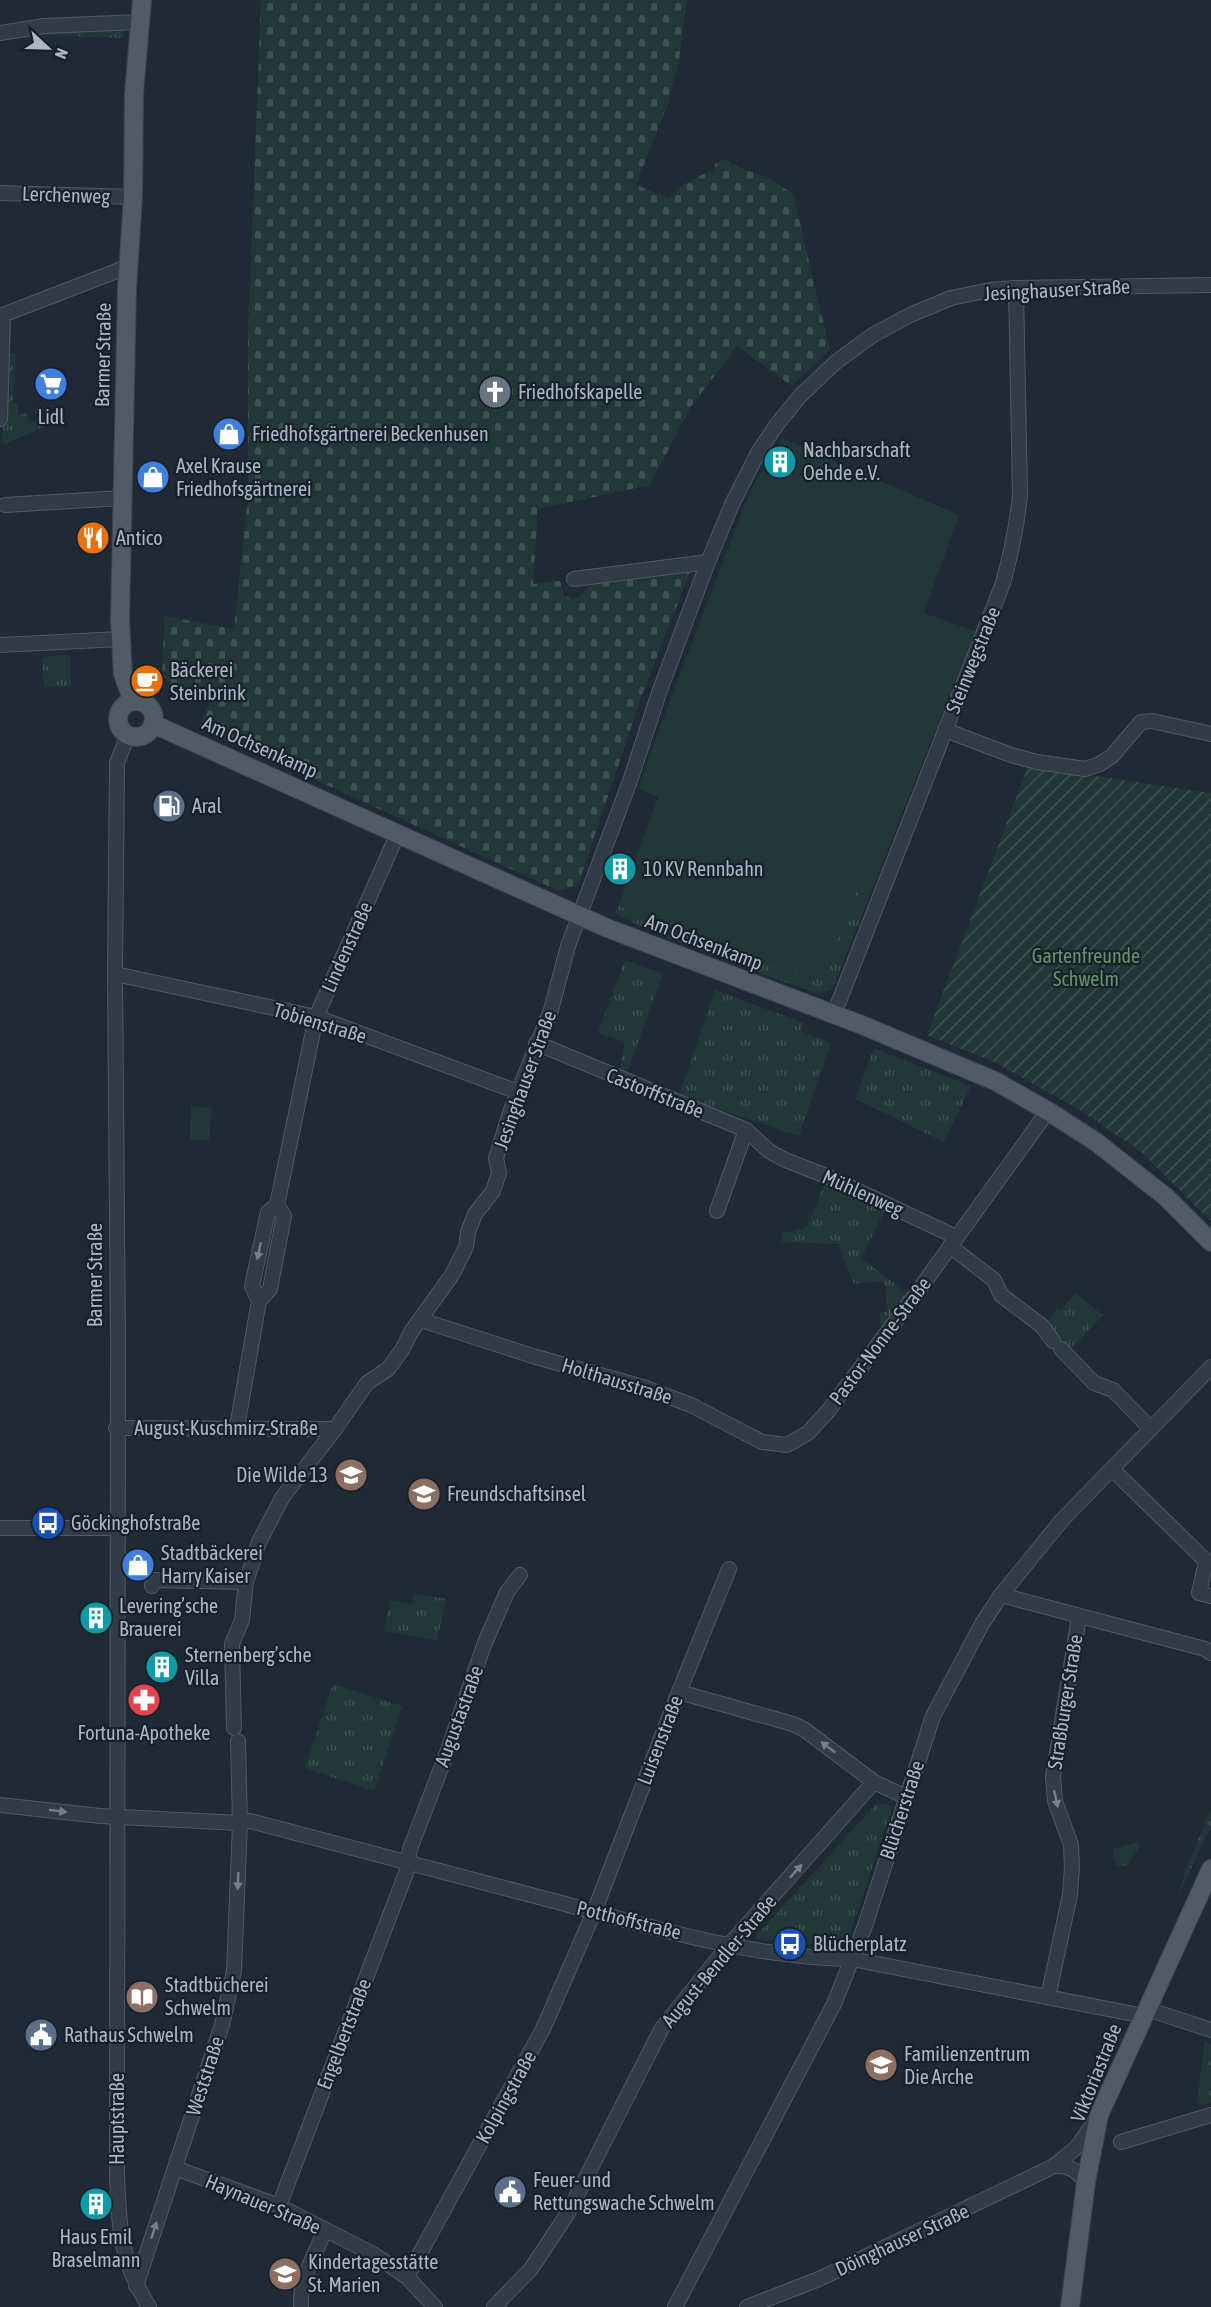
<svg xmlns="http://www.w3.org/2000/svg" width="1211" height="2307" font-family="'Asap Condensed',sans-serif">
<defs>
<pattern id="grass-tufts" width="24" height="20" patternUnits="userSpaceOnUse" patternTransform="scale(1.5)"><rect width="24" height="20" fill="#223737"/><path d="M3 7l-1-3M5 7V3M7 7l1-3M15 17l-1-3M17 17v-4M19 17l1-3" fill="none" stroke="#3f5252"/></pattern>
<pattern id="cemetery-stones" width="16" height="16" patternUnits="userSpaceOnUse" patternTransform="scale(1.5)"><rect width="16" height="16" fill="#223737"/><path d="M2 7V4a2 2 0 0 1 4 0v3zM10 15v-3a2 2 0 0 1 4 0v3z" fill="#3f5252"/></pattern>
<pattern id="garden-furrows" width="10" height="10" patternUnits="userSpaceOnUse" patternTransform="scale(1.5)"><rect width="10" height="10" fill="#223737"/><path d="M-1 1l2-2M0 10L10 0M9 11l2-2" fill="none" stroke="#3f5252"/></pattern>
</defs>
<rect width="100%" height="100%" fill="#1f2a35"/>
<g fill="url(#grass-tufts)">
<polygon points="123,27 123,38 43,35 46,30"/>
<polygon points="6,352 16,354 13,403 18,404 18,414 27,414 29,421 58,421 5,444 2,439"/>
<polygon points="70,655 71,686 44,687 42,657"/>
<polygon points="856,892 869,897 832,990 817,994 669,939 615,914 619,905 814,976 826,971"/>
<polygon points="625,960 663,974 627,1073 620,1069 625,1042 598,1033"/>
<polygon points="715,990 804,1023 801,1031 831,1043 799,1136 679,1096"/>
<polygon points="874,1048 971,1086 944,1142 855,1099"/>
<polygon points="826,1180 886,1208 861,1258 907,1293 881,1328 880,1313 888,1311 884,1281 854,1284 838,1244 782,1242 781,1231 787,1233 807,1227"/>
<polygon points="1075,1293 1103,1315 1070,1350 1057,1341 1047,1322 1057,1308 1061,1310"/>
<polygon points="414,1593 446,1599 437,1641 384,1631 390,1600 412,1604"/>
<polygon points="333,1684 402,1706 374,1791 305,1768"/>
<polygon points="883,1804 890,1806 891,1811 847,1943 831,1946 756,1939 756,1936 875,1805"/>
<polygon points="1211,1810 1211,1826 1179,1895 1186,1868"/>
<polygon points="1138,1842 1138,1849 1127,1866 1116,1865 1113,1856 1113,1849"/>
<polygon points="1205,2041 1211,2044 1211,2102 1202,2105 1197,2102"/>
</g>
<path fill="url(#cemetery-stones)" d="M261 0H687L679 60 667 106 636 185 669 198C682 183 696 177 714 170L715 164 722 160 730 161C737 169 758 173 769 178 777 183 785 189 793 194L830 350 792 386 737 346 690 408 650 485 538 509 533 584 560 581 564 595 571 599 578 597 594 583 688 570 690 572 641 698 578 885 559 891 199 727 210 703 171 684 162 675 165 616 234 629 248 498V337Z"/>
<polygon fill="url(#garden-furrows)" points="1028,766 1211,793 1211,1221 1141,1152 1080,1110 994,1062 927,1035"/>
<g fill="#223737">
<polygon points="782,438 959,515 924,613 975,631 869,897 856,892 826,972 814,976 619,905 658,797 638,789 648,758 750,491"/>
<polygon points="191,1106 212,1108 209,1141 190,1139"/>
</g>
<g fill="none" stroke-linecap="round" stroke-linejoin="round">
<defs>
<g id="minor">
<polyline points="0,33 44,26 140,22"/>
<polyline points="0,193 133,197"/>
<polyline points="0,316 127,267"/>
<polyline points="0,419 3,315"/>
<polyline points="5,505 122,498"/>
<polyline points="574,579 708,562"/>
<polyline points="0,645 120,639"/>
<polyline points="945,730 1011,755 1037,762 1085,769 1100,764 1112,756 1141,722 1152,721 1211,734"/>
<path d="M128 735 117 763 115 974 118 1343 117 2174C119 2228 120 2260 149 2307"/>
<polyline points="115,974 316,1017 518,1092"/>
<path d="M834 1014 1003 583C1011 554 1017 525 1020 495L1016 288"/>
<polyline points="536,1043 746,1130 769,1151 783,1159 831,1178 956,1237"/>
<polyline points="717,1211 746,1130"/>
<polyline points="950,1246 994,1280 1001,1295 1042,1326 1053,1341"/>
<polyline points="259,1301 270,1289 284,1216 277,1205"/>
<polyline points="421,1320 536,1357 643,1387 691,1405 762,1442 787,1445 808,1433 828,1411 913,1298 1048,1111"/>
<polyline points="1061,1349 1094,1383 1113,1390 1151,1429"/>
<polyline points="237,1427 259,1301 252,1286 268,1212 277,1205 316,1017 398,833"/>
<polyline points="116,1428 335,1429"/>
<polyline points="1112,1469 1206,1561 1211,1562"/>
<polyline points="0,1528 118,1528"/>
<polyline points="1206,1561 1199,1593 1211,1596"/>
<polyline points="152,1586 153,1580 246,1582 259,1542 282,1498 335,1429 367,1383 388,1369 402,1350 411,1332 452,1275 466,1247 468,1232 475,1214 493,1191 499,1173 496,1158 511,1110 551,1010 568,946 630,781 660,690 708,562 732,504 759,451 778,423 800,396 836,362 873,335 910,315 951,298 990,290 1016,288 1211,285"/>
<polyline points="1001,1595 1205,1649 1211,1653"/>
<polyline points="679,1692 793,1724 805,1730 874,1782 906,1797"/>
<polyline points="234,1728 232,1644 242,1620 246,1582"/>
<path d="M0 1805 100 1816 240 1823 250 1821C352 1847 453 1874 554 1901 651 1927 751 1958 852 1959L1144 2016"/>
<polyline points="1048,1997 1070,1895 1072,1867 1071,1845 1055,1801 1053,1777 1079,1617"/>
<polyline points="1147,2009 1211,2030"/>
<polyline points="1121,2142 1211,2115"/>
<path d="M1054 2166C1069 2165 1076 2170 1086 2182"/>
<polyline points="175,2168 279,2206 373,2254 407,2277 435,2307"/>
<polyline points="279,2206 406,1873 410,1849 448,1750 484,1645 507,1592 520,1575"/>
<polyline points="407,2277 543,2029 594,1912 679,1692 729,1569"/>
<polyline points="136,2286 222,2025 234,1971 240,1823 238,1741"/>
<path d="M301 2307C299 2280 315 2255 325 2230"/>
<polyline points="494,2307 531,2269 568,2213 662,2028 729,1945 874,1782"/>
<polyline points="675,2307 834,2004 865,1926 933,1716 982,1624 1001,1595 1062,1520 1211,1367"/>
<polyline points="747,2307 819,2279 1054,2166 1077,2147 1095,2121"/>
</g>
<g id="major">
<polyline points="133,701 123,674 120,621 127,288 133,197 134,94 142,0"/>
<circle cx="136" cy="719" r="18"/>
<polyline points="153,724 607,928 862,1025 995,1081 1048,1111 1096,1142 1166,1197 1211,1242"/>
<polyline points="1070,2307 1086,2182 1099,2115 1211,1869"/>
</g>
</defs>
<use href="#minor" stroke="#505a64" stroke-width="16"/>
<use href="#major" stroke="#3c454f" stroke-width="20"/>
<use href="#minor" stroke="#323c46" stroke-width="14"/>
<use href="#major" stroke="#505b66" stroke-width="18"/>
</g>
<defs><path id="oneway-solid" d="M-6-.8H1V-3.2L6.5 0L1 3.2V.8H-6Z" transform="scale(1.5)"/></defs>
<g fill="#75808b">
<use href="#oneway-solid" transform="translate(259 1251) rotate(102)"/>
<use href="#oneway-solid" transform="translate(828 1747) rotate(-143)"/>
<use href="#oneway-solid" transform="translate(1056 1799) rotate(78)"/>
<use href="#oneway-solid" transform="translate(58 1811) rotate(7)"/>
<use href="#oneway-solid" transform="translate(796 1871) rotate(-48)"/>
<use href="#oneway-solid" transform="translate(238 1881) rotate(92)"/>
<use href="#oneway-solid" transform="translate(154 2230) rotate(-72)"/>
</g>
<defs>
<symbol id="supermarket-disc" viewBox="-11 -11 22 22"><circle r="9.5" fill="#3f7fe0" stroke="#18212a"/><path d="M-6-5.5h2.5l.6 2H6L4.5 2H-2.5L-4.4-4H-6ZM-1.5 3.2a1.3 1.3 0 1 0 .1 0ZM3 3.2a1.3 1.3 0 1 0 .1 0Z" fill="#fff"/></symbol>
<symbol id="church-disc" viewBox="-11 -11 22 22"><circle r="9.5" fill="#6b7280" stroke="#18212a"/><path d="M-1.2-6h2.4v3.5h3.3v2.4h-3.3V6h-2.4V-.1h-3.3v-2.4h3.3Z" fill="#fff"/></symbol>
<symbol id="shop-disc" viewBox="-11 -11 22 22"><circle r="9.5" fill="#3f7fe0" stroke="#18212a"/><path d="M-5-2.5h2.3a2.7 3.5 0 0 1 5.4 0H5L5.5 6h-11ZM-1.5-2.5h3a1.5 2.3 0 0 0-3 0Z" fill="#fff"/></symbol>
<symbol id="building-disc" viewBox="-11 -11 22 22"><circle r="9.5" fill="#0f9aa8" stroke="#18212a"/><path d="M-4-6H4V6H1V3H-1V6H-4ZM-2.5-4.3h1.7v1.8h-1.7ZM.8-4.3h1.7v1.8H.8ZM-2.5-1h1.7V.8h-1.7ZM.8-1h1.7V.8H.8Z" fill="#fff"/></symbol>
<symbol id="restaurant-disc" viewBox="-11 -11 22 22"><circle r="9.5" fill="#e8710a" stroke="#18212a"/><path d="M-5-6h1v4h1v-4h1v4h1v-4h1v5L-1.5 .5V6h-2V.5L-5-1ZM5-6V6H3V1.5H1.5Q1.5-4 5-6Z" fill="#fff"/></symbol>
<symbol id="cafe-disc" viewBox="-11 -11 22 22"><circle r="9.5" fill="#e8710a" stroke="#18212a"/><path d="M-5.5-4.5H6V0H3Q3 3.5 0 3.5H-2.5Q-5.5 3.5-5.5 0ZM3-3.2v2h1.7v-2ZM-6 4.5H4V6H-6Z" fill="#fff"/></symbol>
<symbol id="fuel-disc" viewBox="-11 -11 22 22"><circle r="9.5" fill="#5c6f8a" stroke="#18212a"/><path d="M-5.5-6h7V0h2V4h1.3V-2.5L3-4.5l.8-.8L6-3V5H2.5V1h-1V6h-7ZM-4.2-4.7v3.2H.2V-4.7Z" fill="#fff"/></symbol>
<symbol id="school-disc" viewBox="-11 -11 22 22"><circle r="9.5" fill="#8d6e63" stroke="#18212a"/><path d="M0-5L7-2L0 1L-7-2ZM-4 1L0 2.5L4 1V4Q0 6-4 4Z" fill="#fff"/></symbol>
<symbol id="bus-disc" viewBox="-11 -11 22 22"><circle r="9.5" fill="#1a4fb4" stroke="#18212a"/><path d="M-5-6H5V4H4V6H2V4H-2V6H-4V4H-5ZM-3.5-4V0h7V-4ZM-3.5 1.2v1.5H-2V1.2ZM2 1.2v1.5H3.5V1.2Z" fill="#fff"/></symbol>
<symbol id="pharmacy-disc" viewBox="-11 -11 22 22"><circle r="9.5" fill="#e0444e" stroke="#18212a"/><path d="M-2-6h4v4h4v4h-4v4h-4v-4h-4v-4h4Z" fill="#fff"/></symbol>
<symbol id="library-disc" viewBox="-11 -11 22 22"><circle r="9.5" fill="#8d6e63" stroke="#18212a"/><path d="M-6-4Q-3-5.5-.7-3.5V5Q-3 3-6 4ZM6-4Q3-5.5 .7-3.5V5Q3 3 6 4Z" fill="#fff"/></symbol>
<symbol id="civic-disc" viewBox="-11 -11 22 22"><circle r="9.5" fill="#5c6f8a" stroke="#18212a"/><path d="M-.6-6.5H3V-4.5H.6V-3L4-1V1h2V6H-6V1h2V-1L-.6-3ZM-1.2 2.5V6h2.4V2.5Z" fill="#fff"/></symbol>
</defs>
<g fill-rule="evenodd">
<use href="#supermarket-disc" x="32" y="365" width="38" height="38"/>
<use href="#church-disc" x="476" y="373" width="38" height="38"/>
<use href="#shop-disc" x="210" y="415" width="38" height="38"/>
<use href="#building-disc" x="761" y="443" width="38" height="38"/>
<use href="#shop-disc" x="134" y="458" width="38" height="38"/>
<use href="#restaurant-disc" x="74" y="519" width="38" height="38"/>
<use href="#cafe-disc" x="128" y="662" width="38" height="38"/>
<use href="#fuel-disc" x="150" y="787" width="38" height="38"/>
<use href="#building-disc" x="601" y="850" width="38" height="38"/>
<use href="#school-disc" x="332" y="1456" width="38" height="38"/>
<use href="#school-disc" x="405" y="1475" width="38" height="38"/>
<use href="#bus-disc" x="29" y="1504" width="38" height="38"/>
<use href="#shop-disc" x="119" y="1546" width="38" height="38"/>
<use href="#building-disc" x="77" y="1599" width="38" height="38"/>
<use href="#building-disc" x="143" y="1648" width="38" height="38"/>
<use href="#pharmacy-disc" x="125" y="1681" width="38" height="38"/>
<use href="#bus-disc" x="771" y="1925" width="38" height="38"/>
<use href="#library-disc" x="123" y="1978" width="38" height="38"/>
<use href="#civic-disc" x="22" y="2016" width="38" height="38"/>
<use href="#school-disc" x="862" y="2046" width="38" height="38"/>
<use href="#civic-disc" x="491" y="2173" width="38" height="38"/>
<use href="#building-disc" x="77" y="2185" width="38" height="38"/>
<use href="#school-disc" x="266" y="2255" width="38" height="38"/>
</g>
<g text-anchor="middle" stroke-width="4.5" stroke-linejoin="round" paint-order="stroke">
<g font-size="20" fill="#acb7c3" stroke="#18212a">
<text transform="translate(66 195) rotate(2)" y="7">Lerchenweg</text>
<text transform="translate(1057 290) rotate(-3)" y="7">Jesinghauser Straße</text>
<text transform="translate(103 355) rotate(-89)" y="7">Barmer Straße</text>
<text transform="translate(973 660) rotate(-68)" y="7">Steinwegstraße</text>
<text transform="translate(260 747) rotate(24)" y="7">Am Ochsenkamp</text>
<text transform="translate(704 942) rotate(21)" y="7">Am Ochsenkamp</text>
<text transform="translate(347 947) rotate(-66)" y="7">Lindenstraße</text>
<text transform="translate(320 1023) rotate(17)" y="7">Tobienstraße</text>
<text transform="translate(525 1080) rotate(-70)" y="7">Jesinghauser Straße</text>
<text transform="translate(655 1093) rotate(22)" y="7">Castorffstraße</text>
<text transform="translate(863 1193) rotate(24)" y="7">Mühlenweg</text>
<text transform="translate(95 1275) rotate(-90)" y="7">Barmer Straße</text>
<text transform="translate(880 1341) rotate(-53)" y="7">Pastor-Nonne-Straße</text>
<text transform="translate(617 1381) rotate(17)" y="7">Holthausstraße</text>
<text x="226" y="1435">August-Kuschmirz-Straße</text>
<text transform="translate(1065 1702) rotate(-81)" y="7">Straßburger Straße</text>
<text transform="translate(459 1716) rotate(-70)" y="7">Augustastraße</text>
<text transform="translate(660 1740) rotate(-69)" y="7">Luisenstraße</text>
<text transform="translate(902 1810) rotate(-72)" y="7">Blücherstraße</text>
<text transform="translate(629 1920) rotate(14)" y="7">Potthoffstraße</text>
<text transform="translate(719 1961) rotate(-50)" y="7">August-Bendler-Straße</text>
<text transform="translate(344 2034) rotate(-69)" y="7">Engelbertstraße</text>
<text transform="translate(1096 2073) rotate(-68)" y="7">Viktoriastraße</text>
<text transform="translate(205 2076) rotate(-72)" y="7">Weststraße</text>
<text transform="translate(506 2097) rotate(-61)" y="7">Kolpingstraße</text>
<text transform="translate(117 2119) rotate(-90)" y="7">Hauptstraße</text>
<text transform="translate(263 2204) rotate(23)" y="7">Haynauer Straße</text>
<text transform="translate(902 2240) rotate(-25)" y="7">Döinghauser Straße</text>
</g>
<g font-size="20" fill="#acb7c3" stroke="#18212a" text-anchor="start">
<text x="518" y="399">Friedhofskapelle</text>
<text x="51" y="424" text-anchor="middle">Lidl</text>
<text x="252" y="441">Friedhofsgärtnerei Beckenhusen</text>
<text x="803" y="457">Nachbarschaft<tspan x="803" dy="23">Oehde e.V.</tspan></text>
<text x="176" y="473">Axel Krause<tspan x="176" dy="23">Friedhofsgärtnerei</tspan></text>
<text x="116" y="545">Antico</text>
<text x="170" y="677">Bäckerei<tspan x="170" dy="23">Steinbrink</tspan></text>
<text x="192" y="813">Aral</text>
<text x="643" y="876">10 KV Rennbahn</text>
<text x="328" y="1482" text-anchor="end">Die Wilde 13</text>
<text x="447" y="1501">Freundschaftsinsel</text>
<text x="71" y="1530">Göckinghofstraße</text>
<text x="161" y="1560">Stadtbäckerei<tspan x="161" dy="23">Harry Kaiser</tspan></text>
<text x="119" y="1613">Levering’sche<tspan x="119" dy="23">Brauerei</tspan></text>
<text x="185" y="1662">Sternenberg’sche<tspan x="185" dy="23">Villa</tspan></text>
<text x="144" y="1740" text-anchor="middle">Fortuna-Apotheke</text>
<text x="813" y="1951">Blücherplatz</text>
<text x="165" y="1992">Stadtbücherei<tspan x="165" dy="23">Schwelm</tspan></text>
<text x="64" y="2042">Rathaus Schwelm</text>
<text x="904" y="2061">Familienzentrum<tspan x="904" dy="23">Die Arche</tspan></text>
<text x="533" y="2187">Feuer- und<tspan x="533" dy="23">Rettungswache Schwelm</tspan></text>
<text x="96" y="2244" text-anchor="middle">Haus Emil<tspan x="96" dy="23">Braselmann</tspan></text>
<text x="308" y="2269">Kindertagesstätte<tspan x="308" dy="23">St. Marien</tspan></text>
</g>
<g font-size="20" fill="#65936c" stroke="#18212a">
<text x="1086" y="963">Gartenfreunde<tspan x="1086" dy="23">Schwelm</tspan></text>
</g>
</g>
<g transform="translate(48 48) rotate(112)" stroke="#18212a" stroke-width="4.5" paint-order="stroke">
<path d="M0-4.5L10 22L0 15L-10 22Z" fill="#acb7c3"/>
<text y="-9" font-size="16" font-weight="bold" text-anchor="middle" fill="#acb7c3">N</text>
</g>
</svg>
